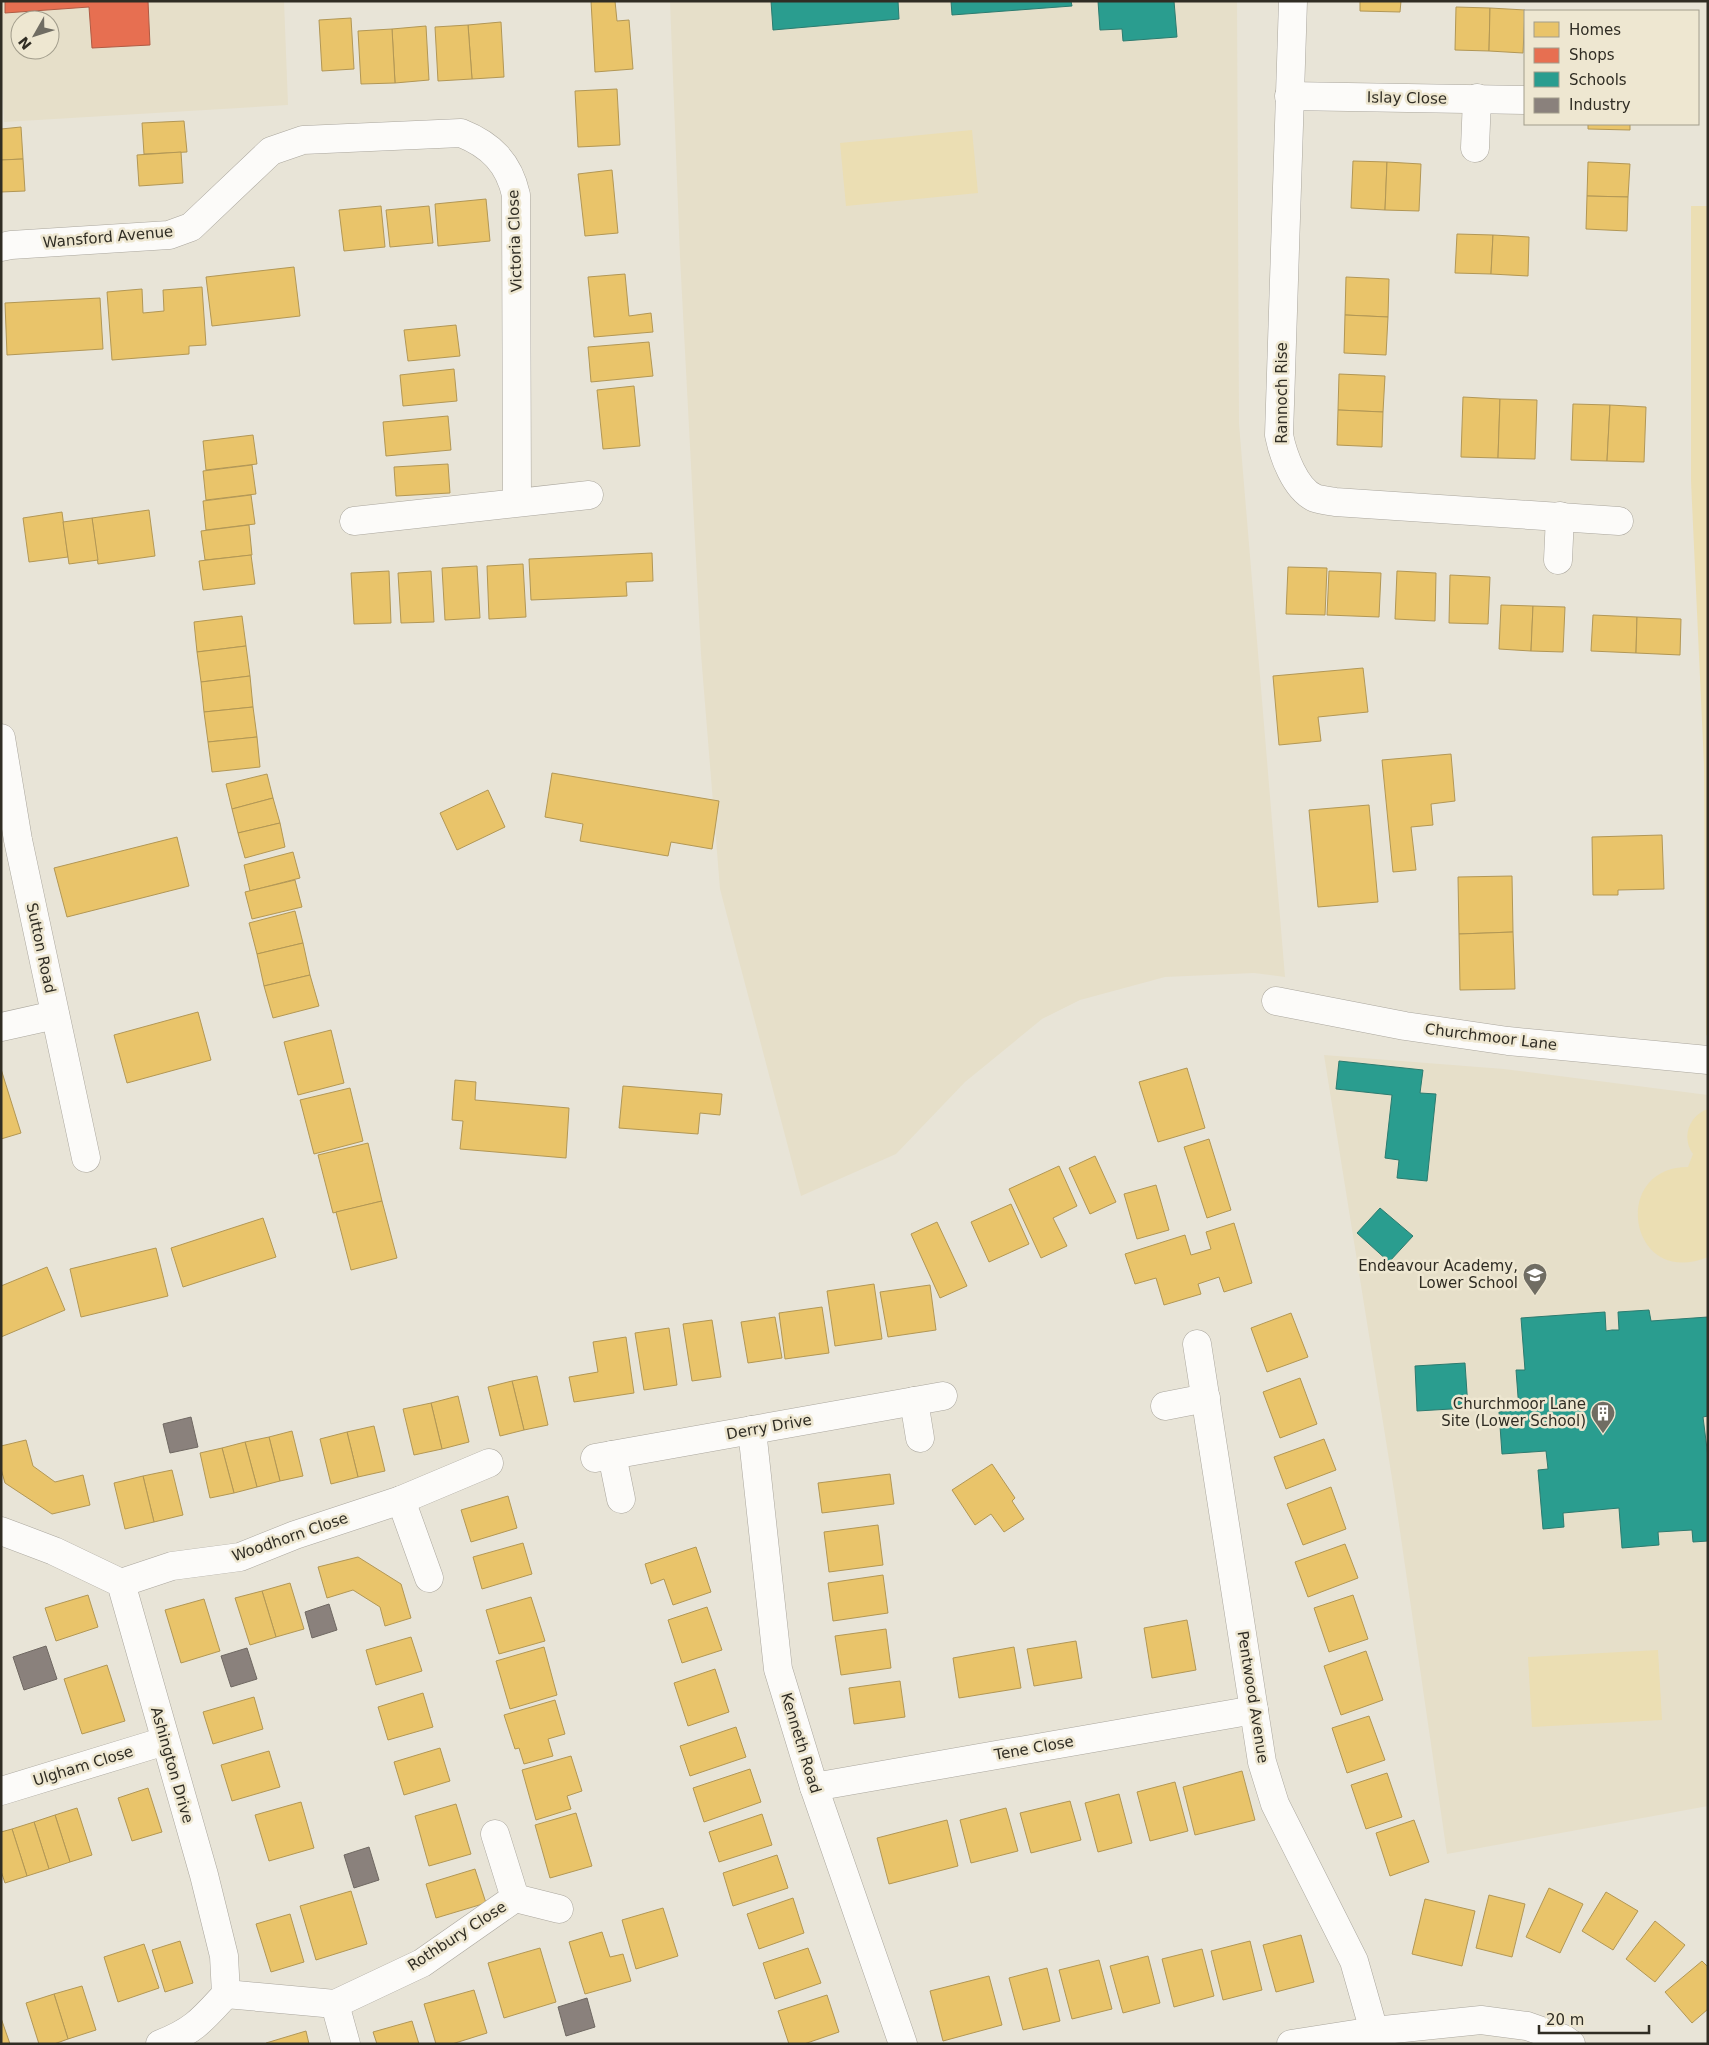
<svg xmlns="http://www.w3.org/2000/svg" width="1709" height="2045" font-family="'DejaVu Sans',sans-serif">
<rect width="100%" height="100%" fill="#e8e4d7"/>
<g fill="#e6dfc9" fill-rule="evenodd">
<path d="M1 1H284L288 105 4 122 1 67ZM20 20H50V50H20Z"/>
<polygon points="670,1 1237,1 1239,424 1285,977 1254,973 1165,977 1080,1000 1042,1019 965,1082 896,1154 801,1196 720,889 701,654 680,257"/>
<polygon points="1324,1055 1504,1069 1708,1095 1708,1806 1447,1854 1395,1497"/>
</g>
<g fill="#ebdeb3">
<polygon points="972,130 978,193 846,206 840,143"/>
<polygon points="1691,206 1708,206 1708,1036 1706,1035 1704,765 1691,481"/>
<path d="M1708 1109V1257C1629 1290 1609 1167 1688 1167L1693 1154C1681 1138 1689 1115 1708 1109Z"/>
<polygon points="1658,1650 1662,1720 1532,1727 1528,1657"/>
</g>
<g fill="#e9c46a" stroke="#b29755">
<polygon points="591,1 615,1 617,21 629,20 633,69 595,72"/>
<polygon points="1360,1 1401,1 1400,12 1360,11"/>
<polygon points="1456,7 1490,8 1489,51 1455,50"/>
<polygon points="1490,8 1525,10 1523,53 1489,51"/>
<polygon points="351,18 354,69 322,71 319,20"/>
<polygon points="501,22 504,77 472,79 468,25"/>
<polygon points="468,25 472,79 438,81 435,27"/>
<polygon points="426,26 429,80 395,83 392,29"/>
<polygon points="392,29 395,83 361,84 358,31"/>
<polygon points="617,89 620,145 578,147 575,91"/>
<polygon points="184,121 187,152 144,154 142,123"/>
<polygon points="1588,124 1630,124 1630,130 1588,129"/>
<polygon points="21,127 23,159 1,160 1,129"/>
<polygon points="181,152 183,183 139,186 137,155"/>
<polygon points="23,159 25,191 1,192 1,160"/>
<polygon points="1353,161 1387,162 1385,210 1351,208"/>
<polygon points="1387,162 1421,164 1419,211 1385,210"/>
<polygon points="1588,162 1630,164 1628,197 1587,196"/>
<polygon points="612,170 618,233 585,236 578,174"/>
<polygon points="1587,196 1628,197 1627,231 1586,229"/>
<polygon points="486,199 490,241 438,246 435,204"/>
<polygon points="381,206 385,247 344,251 339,210"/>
<polygon points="429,206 433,243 390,247 386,210"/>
<polygon points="1457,234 1493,235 1491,274 1455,273"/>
<polygon points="1493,235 1529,237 1528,276 1491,274"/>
<polygon points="294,267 300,316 212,326 206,277"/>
<polygon points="625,274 629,316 651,313 653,332 594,337 588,277"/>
<polygon points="1346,277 1389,279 1388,317 1345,315"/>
<polygon points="202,287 206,345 189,346 189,354 112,360 107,292 142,289 143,313 164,311 163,290"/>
<polygon points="100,298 103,349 7,355 5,303"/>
<polygon points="1345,315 1388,317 1386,355 1344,353"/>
<polygon points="456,325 460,356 408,361 404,330"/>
<polygon points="649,342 653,376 591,382 588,347"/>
<polygon points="454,369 457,401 403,406 400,375"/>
<polygon points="1339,374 1385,376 1383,412 1338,410"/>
<polygon points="634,386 640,446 603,449 597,390"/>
<polygon points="1463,397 1500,399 1498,458 1461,457"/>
<polygon points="1500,399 1537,400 1535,459 1498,458"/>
<polygon points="1573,404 1610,405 1607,461 1571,460"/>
<polygon points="1610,405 1646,407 1644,462 1607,461"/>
<polygon points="1338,410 1383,412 1382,447 1337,445"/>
<polygon points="448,416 451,450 386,456 383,422"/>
<polygon points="253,435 257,464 206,470 203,441"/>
<polygon points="448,464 450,493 396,496 394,467"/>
<polygon points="252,465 256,494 206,500 203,471"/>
<polygon points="251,495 255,524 206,530 203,501"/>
<polygon points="149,510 155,556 98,564 92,518"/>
<polygon points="62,512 68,557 29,562 23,518"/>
<polygon points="92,518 98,560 69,564 63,522"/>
<polygon points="249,525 252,555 205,560 201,531"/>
<polygon points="652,553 653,581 626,582 627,596 531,600 529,559"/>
<polygon points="251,555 255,584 203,590 199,561"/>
<polygon points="523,564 526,617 489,619 487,566"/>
<polygon points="477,566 480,618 445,620 442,568"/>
<polygon points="1288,567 1327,568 1325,615 1286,614"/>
<polygon points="389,571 391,623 354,624 351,573"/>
<polygon points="431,571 434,622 401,623 398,573"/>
<polygon points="1329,571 1381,573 1379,617 1327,615"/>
<polygon points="1397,571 1436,573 1435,621 1395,619"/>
<polygon points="1450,575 1490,577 1488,624 1449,623"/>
<polygon points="1501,605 1533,606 1531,651 1499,649"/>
<polygon points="1533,606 1565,607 1563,652 1531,651"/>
<polygon points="1593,615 1637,617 1636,653 1591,651"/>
<polygon points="242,616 246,646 197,652 194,622"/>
<polygon points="1637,617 1681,619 1680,655 1636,653"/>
<polygon points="246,646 250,676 201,682 197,652"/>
<polygon points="1363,668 1368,712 1318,717 1321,741 1279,745 1273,676"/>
<polygon points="250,676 253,707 204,712 201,682"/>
<polygon points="253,707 257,737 208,742 204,712"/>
<polygon points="257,737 260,767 212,772 208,742"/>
<polygon points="1451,754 1455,801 1431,804 1433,825 1411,827 1416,870 1393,872 1382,760"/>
<polygon points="552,773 719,801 712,849 671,842 668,856 580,841 583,824 545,817"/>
<polygon points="267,774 273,798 232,809 226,784"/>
<polygon points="488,790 505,827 457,850 440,813"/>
<polygon points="273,798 280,823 238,833 232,809"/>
<polygon points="1369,805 1378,902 1318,907 1309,810"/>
<polygon points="280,823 285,847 245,858 238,833"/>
<polygon points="1662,835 1664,889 1618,890 1618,895 1593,895 1592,837"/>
<polygon points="177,837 189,886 67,917 54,868"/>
<polygon points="293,852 300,878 250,891 244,865"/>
<polygon points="1512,876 1513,932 1459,934 1458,877"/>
<polygon points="295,880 302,907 252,919 245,892"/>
<polygon points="295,911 303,943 257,954 249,923"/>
<polygon points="1513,932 1515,989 1460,990 1459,934"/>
<polygon points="303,943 310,975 264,986 257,954"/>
<polygon points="310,975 319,1006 273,1018 264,986"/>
<polygon points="198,1012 211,1060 127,1083 114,1035"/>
<polygon points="331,1030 344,1083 298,1095 284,1042"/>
<polygon points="1187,1068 1205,1128 1158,1142 1139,1082"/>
<polygon points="1,1069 21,1133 1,1139"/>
<polygon points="455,1080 476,1082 475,1100 569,1108 566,1158 460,1149 463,1121 452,1120"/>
<polygon points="623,1086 722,1094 720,1115 700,1113 698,1134 619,1128"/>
<polygon points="350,1088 363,1141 314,1154 300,1100"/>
<polygon points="1209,1139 1231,1210 1207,1218 1184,1147"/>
<polygon points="368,1143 382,1201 333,1213 318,1155"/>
<polygon points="1095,1156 1116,1202 1090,1214 1069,1168"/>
<polygon points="1059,1166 1077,1206 1053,1218 1067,1246 1041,1258 1009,1189"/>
<polygon points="1156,1185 1169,1230 1137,1239 1124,1194"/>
<polygon points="382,1201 397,1258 351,1270 336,1212"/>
<polygon points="1011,1204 1029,1244 989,1262 971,1222"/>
<polygon points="263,1218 276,1257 183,1287 171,1248"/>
<polygon points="937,1222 967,1286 940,1298 911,1234"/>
<polygon points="1234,1223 1252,1283 1224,1292 1219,1277 1198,1284 1201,1294 1164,1305 1156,1278 1135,1284 1125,1254 1185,1235 1191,1255 1211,1249 1206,1232"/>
<polygon points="156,1248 168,1296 81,1317 70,1269"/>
<polygon points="47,1267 65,1310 1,1337 1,1286"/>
<polygon points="874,1284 882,1339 835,1346 827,1291"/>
<polygon points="930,1285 936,1330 888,1337 880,1292"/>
<polygon points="822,1307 829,1353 785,1359 779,1313"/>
<polygon points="1291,1313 1308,1357 1267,1372 1251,1328"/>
<polygon points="775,1317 782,1358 748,1363 741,1322"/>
<polygon points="712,1320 721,1377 692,1381 683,1324"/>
<polygon points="669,1328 677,1385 644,1390 635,1333"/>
<polygon points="626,1337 634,1393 574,1402 569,1377 598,1372 593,1342"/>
<polygon points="537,1376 548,1425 524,1430 512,1381"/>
<polygon points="1300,1378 1317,1424 1280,1438 1263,1392"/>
<polygon points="512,1381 524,1430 500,1436 488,1387"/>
<polygon points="458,1396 469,1442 442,1449 431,1403"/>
<polygon points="431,1403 442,1449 414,1455 403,1409"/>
<polygon points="374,1426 385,1471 358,1477 347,1432"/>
<polygon points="292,1431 303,1476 280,1481 269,1437"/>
<polygon points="347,1432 358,1477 331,1484 320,1439"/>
<polygon points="269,1437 280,1481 257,1487 245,1442"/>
<polygon points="1324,1439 1336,1470 1286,1489 1274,1457"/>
<polygon points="26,1440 33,1466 55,1482 83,1475 90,1505 52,1514 5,1483 1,1469 1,1446"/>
<polygon points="245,1442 257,1487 234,1493 222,1448"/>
<polygon points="222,1448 234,1493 210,1498 200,1453"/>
<polygon points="992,1464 1015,1498 1012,1501 1024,1519 1004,1532 991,1514 975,1525 952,1490"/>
<polygon points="172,1470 183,1515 154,1522 143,1476"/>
<polygon points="890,1474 894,1504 822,1513 818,1483"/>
<polygon points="143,1476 154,1522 125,1529 114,1483"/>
<polygon points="1331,1487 1346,1529 1303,1545 1287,1504"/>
<polygon points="508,1496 517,1528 471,1542 461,1510"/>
<polygon points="878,1525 883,1565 829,1572 824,1532"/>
<polygon points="523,1543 532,1574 482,1589 473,1557"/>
<polygon points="1345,1544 1358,1578 1308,1597 1295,1562"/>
<polygon points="696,1547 711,1592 673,1605 664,1579 651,1584 645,1564"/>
<polygon points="358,1557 401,1584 411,1618 385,1626 380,1607 353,1590 327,1598 318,1567"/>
<polygon points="883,1575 888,1613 833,1621 828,1583"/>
<polygon points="290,1583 304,1629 276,1637 262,1591"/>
<polygon points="262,1591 276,1637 250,1645 235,1598"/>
<polygon points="88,1595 98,1627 56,1641 45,1608"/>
<polygon points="1353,1595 1368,1639 1329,1652 1314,1608"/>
<polygon points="531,1597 545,1641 499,1654 486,1610"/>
<polygon points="204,1599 220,1651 181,1663 165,1610"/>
<polygon points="707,1607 722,1650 682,1663 668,1620"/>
<polygon points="1187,1620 1196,1670 1152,1678 1144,1628"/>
<polygon points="886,1629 891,1668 841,1675 835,1636"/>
<polygon points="411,1637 422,1671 376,1685 366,1650"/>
<polygon points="1076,1641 1082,1678 1034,1686 1027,1649"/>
<polygon points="544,1647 557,1695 510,1709 496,1661"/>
<polygon points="1014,1647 1021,1688 959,1698 953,1658"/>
<polygon points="1366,1651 1383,1700 1341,1715 1324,1666"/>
<polygon points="107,1665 125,1721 82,1734 64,1679"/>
<polygon points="715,1669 729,1712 688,1726 674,1683"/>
<polygon points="900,1681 905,1717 854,1724 849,1688"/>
<polygon points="423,1693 433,1727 388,1740 378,1707"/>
<polygon points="254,1697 263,1729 213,1744 203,1712"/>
<polygon points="555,1700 565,1734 548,1739 553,1756 524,1764 519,1748 515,1749 504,1715"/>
<polygon points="1369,1716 1385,1760 1347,1773 1332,1728"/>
<polygon points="736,1727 746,1757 690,1776 680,1746"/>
<polygon points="440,1748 450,1781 404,1795 394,1762"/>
<polygon points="269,1751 280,1787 232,1801 221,1765"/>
<polygon points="571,1756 582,1791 567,1796 571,1809 536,1820 522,1770"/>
<polygon points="750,1769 761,1802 704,1822 693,1788"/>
<polygon points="1242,1771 1255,1820 1195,1835 1183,1787"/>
<polygon points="1387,1773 1402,1817 1366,1829 1351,1785"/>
<polygon points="1175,1782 1188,1831 1150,1841 1137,1792"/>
<polygon points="148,1788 162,1832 132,1841 118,1798"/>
<polygon points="1119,1794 1132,1843 1098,1852 1085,1803"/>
<polygon points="1070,1801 1081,1840 1031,1853 1020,1813"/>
<polygon points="301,1802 314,1848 269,1861 255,1815"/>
<polygon points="456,1804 471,1854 429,1866 415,1816"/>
<polygon points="77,1808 92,1855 70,1862 55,1815"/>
<polygon points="1006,1808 1018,1851 971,1863 960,1820"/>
<polygon points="576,1813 592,1866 550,1878 535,1825"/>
<polygon points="762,1814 772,1845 719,1862 709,1832"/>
<polygon points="55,1815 70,1862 49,1869 34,1822"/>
<polygon points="947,1820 958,1866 889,1884 877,1838"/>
<polygon points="1414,1820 1429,1862 1390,1876 1376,1833"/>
<polygon points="34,1822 49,1869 27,1876 12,1829"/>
<polygon points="12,1829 27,1876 5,1883 1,1871 1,1832"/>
<polygon points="777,1855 788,1888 733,1906 723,1873"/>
<polygon points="475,1869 486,1903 436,1918 426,1884"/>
<polygon points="1549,1888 1583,1904 1560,1953 1526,1937"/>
<polygon points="351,1891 367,1944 316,1960 300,1906"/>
<polygon points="1606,1892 1638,1911 1613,1950 1582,1931"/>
<polygon points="1489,1895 1525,1904 1512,1957 1476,1948"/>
<polygon points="793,1898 804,1933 759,1949 747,1914"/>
<polygon points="1425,1899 1475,1911 1462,1966 1412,1954"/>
<polygon points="663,1908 678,1956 636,1969 622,1920"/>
<polygon points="290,1914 304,1962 271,1972 256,1924"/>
<polygon points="1655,1921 1685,1945 1655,1982 1626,1959"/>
<polygon points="602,1932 610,1957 623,1954 631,1981 585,1994 569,1942"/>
<polygon points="1301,1935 1314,1982 1276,1992 1263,1945"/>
<polygon points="180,1941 193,1983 165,1992 152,1950"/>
<polygon points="1250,1941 1262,1990 1223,2000 1211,1951"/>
<polygon points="144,1944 159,1988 118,2002 104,1957"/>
<polygon points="540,1948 556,2002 504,2018 488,1963"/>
<polygon points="808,1948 821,1983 775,1999 763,1963"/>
<polygon points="1202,1949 1214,1996 1174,2007 1162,1959"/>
<polygon points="1148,1956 1160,2003 1123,2013 1110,1966"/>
<polygon points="1099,1960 1112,2009 1072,2019 1059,1970"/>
<polygon points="1702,1961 1708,1967 1708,2009 1692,2023 1665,1992"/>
<polygon points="1047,1968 1060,2021 1023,2030 1009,1978"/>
<polygon points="989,1976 1002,2025 943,2041 930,1991"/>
<polygon points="82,1986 96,2030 68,2039 54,1994"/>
<polygon points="474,1990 487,2033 452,2044 436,2044 424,2004"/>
<polygon points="54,1994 68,2039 54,2044 39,2044 26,2003"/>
<polygon points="827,1995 839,2032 804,2044 789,2044 778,2011"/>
<polygon points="1,2018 10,2044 1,2044"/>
<polygon points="412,2021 419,2044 377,2044 373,2032"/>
<polygon points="306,2031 309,2044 266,2044 266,2043"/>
</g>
<polygon fill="#e76f51" stroke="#b05b44" points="5,1 148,1 150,45 92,48 89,7 5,13"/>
<g fill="#2a9d8f" stroke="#2c7b6f">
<polygon points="771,1 898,1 899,19 773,30"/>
<polygon points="951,1 1071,1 1072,6 952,15"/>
<polygon points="1098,1 1174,1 1177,37 1123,41 1122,29 1100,30"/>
<polygon points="1339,1061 1423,1070 1420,1093 1436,1094 1427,1181 1397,1178 1399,1160 1385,1158 1392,1095 1336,1089"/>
<polygon points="1380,1208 1413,1236 1389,1262 1357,1233"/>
<polygon points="1649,1310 1651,1321 1708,1317 1708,1416 1703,1417 1708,1457 1708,1541 1693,1542 1692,1530 1658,1532 1659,1545 1622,1548 1619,1508 1563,1513 1564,1527 1543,1529 1538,1470 1548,1469 1546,1451 1502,1454 1499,1412 1519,1410 1516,1370 1525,1370 1521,1318 1605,1312 1606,1331 1612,1330 1619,1330 1618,1312"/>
<polygon points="1465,1363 1468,1408 1417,1411 1415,1366"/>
</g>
<g fill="#8a817c" stroke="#6f6862">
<polygon points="191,1417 198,1447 170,1453 163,1424"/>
<polygon points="329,1604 337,1630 312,1638 305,1612"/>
<polygon points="46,1646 57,1679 24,1690 13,1657"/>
<polygon points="247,1648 257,1679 231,1687 221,1656"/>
<polygon points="369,1847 379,1880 354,1888 344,1855"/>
<polygon points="587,1998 595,2027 566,2036 558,2007"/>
</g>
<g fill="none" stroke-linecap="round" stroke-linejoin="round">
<defs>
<g id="street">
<path d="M1293 1 1279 435C1283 455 1295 489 1315 498 1321 500 1329 501 1335 502L1619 521"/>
<polyline points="1289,96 1525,100"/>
<polyline points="1475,148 1477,98"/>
<path d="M1 247 11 245 169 235 191 227 271 151 303 140 461 133C491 145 509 163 516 195L517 502"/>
<polyline points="354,521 589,495"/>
<polyline points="1558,560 1560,516"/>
<polyline points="1,738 18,840 86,1158"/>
<polyline points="1276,1001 1405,1026 1508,1041 1708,1060"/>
<polyline points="1,1027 55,1015"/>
<polyline points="1197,1344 1262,1762 1275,1804 1354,1961 1374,2031"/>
<polyline points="914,1401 920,1438"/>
<polyline points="1165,1406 1206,1398"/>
<polyline points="752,1430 778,1669 814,1787 903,2044"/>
<polyline points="612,1455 621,1499"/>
<polyline points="595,1458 943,1396"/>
<polyline points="401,1500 429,1578"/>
<path d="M1 1531 54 1551 121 1583 204 1875 224 1956 226 1994C203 2019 194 2031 160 2044"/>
<polyline points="121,1583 172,1566 240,1557 295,1535 401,1500 489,1463"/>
<polyline points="814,1787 1254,1710"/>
<polyline points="1,1791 165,1741"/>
<polyline points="515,1898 559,1909"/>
<polyline points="226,1994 335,2004 422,1963 515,1898 495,1834"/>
<polyline points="335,2004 346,2044"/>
<polyline points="1291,2044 1374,2031 1481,2020 1527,2026 1564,2039 1571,2044"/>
</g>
</defs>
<use href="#street" stroke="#aaa69d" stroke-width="29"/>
<use href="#street" stroke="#fcfbf9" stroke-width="28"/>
</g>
<defs>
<symbol id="school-pin" viewBox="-11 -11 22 30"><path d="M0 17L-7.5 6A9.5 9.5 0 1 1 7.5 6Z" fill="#706d63" stroke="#eee7d1"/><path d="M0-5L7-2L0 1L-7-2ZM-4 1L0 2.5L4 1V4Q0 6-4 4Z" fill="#fff"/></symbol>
<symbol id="building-pin" viewBox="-11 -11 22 30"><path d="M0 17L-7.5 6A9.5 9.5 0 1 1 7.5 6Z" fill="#706d63" stroke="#eee7d1"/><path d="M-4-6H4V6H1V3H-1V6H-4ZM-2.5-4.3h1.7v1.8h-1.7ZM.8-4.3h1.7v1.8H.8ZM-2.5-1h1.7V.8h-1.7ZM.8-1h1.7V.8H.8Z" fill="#fff"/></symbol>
</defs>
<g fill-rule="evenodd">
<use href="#school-pin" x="1521" y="1261" width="28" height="38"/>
<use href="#building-pin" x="1589" y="1399" width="28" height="38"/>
</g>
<g text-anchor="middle" stroke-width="5" stroke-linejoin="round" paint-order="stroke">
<g font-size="15" fill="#302d24" stroke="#eee7d1">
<text transform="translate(1407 98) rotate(1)" y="5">Islay Close</text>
<text transform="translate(108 237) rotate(-5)" y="5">Wansford Avenue</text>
<text transform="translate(515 241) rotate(-92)" y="5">Victoria Close</text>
<text transform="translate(1282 393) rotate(-90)" y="5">Rannoch Rise</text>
<text transform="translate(41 948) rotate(78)" y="5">Sutton Road</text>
<text transform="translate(1491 1037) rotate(7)" y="5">Churchmoor Lane</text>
<text transform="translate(769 1427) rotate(-10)" y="5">Derry Drive</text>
<text transform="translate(290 1537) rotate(-19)" y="5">Woodhorn Close</text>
<text transform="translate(1253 1697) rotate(81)" y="5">Pentwood Avenue</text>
<text transform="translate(801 1743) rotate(73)" y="5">Kenneth Road</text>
<text transform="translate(1034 1748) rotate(-10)" y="5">Tene Close</text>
<text transform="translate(172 1765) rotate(74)" y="5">Ashington Drive</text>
<text transform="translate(83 1766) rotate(-17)" y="5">Ulgham Close</text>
<text transform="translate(457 1936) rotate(-33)" y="5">Rothbury Close</text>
</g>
<g font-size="15" fill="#302d24" stroke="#eee7d1" text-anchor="end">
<text x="1518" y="1271">Endeavour Academy,<tspan x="1518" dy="17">Lower School</tspan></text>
<text x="1586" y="1409">Churchmoor Lane<tspan x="1586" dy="17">Site (Lower School)</tspan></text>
</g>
</g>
<rect width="1709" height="2045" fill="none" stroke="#302d24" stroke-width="5"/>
<rect x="1524" y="10" width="175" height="115" fill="#eee7d1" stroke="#a29d8c"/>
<rect x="1534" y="22" width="25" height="15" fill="#e9c46a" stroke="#a29d8c"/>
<text x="1569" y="35" font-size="15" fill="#302d24">Homes</text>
<rect x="1534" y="48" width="25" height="15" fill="#e76f51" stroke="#a29d8c"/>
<text x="1569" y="60" font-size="15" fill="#302d24">Shops</text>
<rect x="1534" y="72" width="25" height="15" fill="#2a9d8f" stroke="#a29d8c"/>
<text x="1569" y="85" font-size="15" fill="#302d24">Schools</text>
<rect x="1534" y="98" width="25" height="15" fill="#8a817c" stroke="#a29d8c"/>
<text x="1569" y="110" font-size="15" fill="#302d24">Industry</text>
<g transform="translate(35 35) rotate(231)"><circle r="24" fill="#eee7d1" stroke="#a29d8c"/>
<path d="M0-4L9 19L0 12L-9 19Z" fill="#706d63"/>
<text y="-8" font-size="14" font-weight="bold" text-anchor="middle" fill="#302d24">N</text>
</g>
<path d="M1539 2025v8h110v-8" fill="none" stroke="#302d24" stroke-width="2.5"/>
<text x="1546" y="2025" font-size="15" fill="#302d24" stroke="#eee7d1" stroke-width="4" paint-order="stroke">20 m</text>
</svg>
